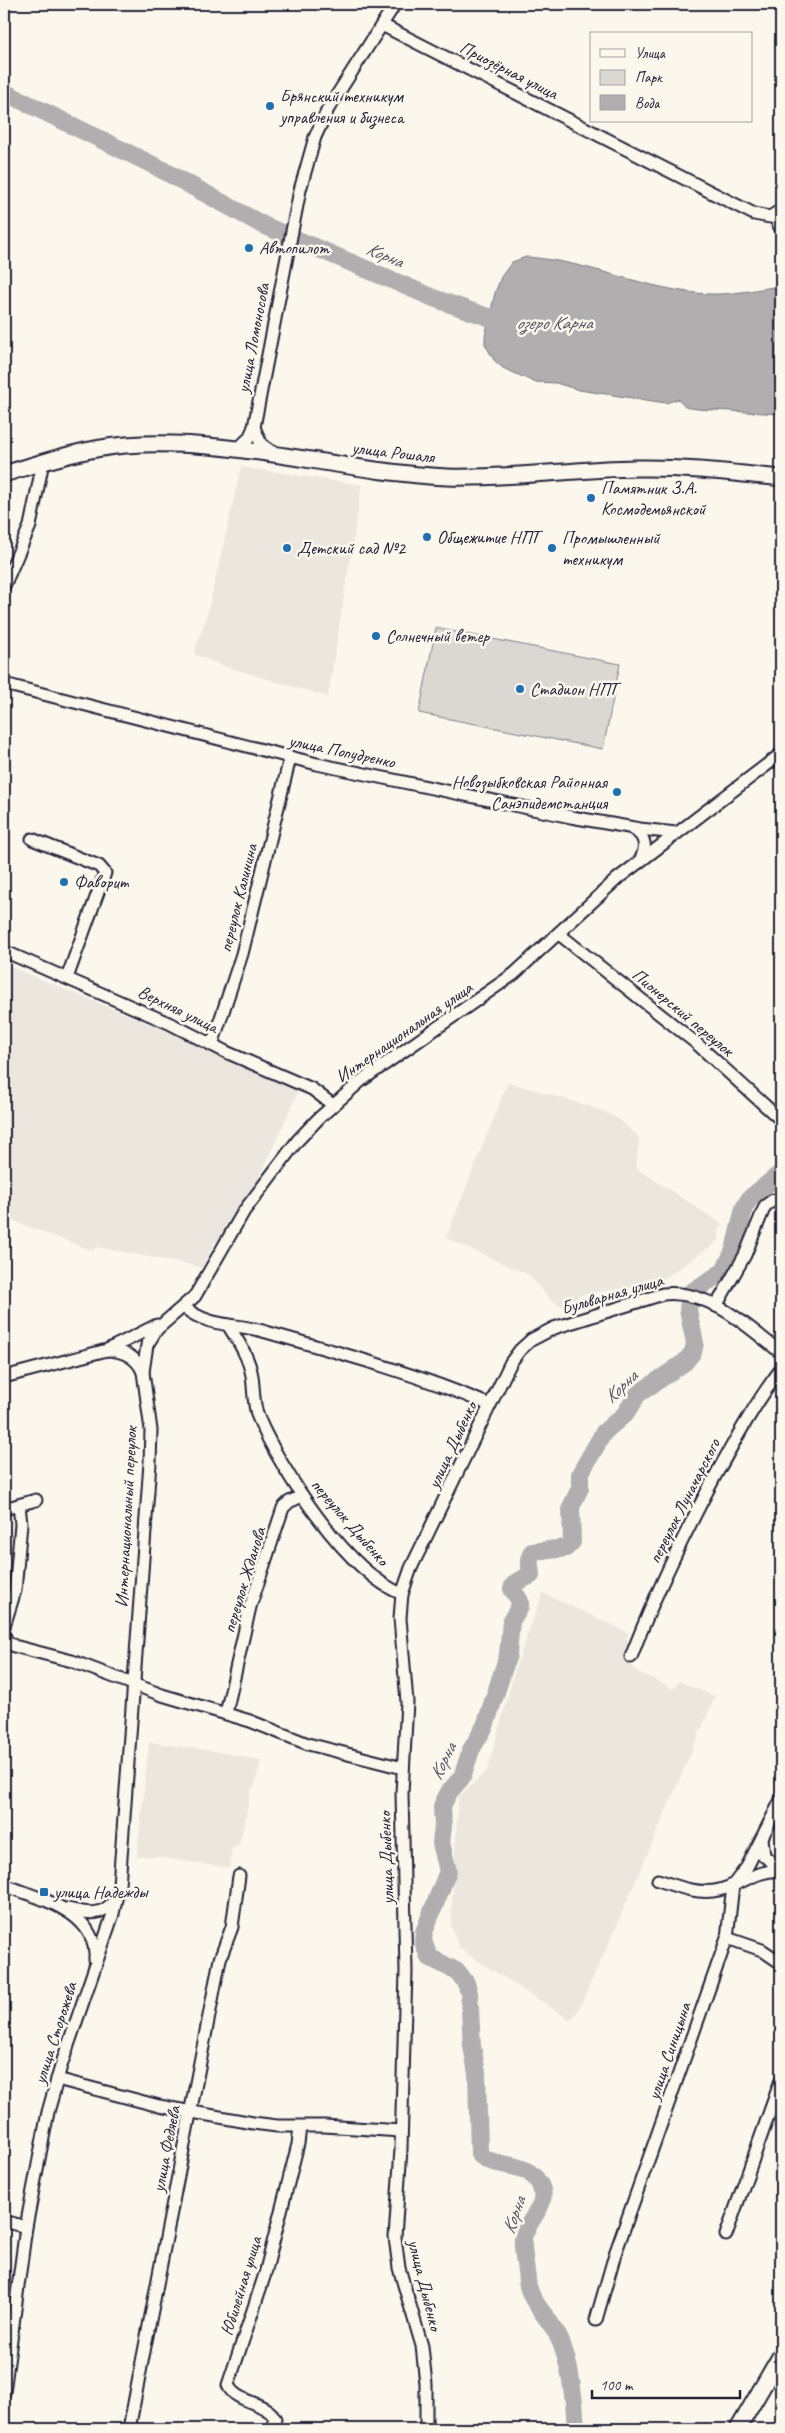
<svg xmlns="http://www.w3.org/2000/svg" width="785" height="2433" font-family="Caveat,sans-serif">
<rect width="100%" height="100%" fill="#fbf7ec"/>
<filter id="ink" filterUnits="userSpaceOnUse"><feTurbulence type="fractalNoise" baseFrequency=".02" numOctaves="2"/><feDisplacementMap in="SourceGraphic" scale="10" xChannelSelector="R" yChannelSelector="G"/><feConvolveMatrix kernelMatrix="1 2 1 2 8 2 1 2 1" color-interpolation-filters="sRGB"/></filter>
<g filter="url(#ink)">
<g fill="#ebe7df">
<polygon points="241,467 362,485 328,697 224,666 194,654 208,611"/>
<polygon points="4,964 196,1043 208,1051 299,1090 259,1178 218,1244 215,1242 202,1267 96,1247 93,1251 6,1218 4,1225"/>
<polygon points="508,1082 601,1110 620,1120 639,1138 636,1168 722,1224 717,1233 720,1236 716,1243 656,1284 584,1294 562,1306 550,1300 529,1275 446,1238"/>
<polygon points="543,1593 629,1633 626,1639 634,1643 628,1657 634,1670 674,1689 679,1681 715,1697 613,1934 576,2015 570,2020 460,1949 451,1926 458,1797 487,1771 516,1666"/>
<polygon points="149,1742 227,1753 261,1761 254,1788 252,1787 242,1833 239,1844 232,1848 229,1868 158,1857 137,1856"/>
</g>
<polygon fill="#dbd8d3" stroke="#7e7d87" points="436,628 620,664 603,749 419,713"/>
<path fill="#b1aeb0" stroke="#787681" d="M526 257C589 261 647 291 709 294 733 295 758 289 781 286V414L697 409 685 407 678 399 666 403 579 390 556 383 534 382 503 368 494 360 485 344V336L495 293 501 277 512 262Z"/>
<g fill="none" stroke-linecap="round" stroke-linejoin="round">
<g stroke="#b1aeb0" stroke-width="18">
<polyline points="4,92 157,167 263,225 436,299 511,325"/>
<path d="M576 2429C575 2403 570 2359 558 2336 549 2317 529 2302 527 2280 526 2268 522 2250 523 2239 526 2219 552 2205 539 2183 525 2159 495 2170 479 2154L477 2073 472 2046 469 1993 466 1983 458 1972 429 1957 423 1941 424 1932 448 1871 441 1843 443 1826 442 1806 449 1792 462 1777 471 1750 485 1726 508 1655 511 1621 520 1606V1601L512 1589C515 1579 523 1580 531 1575L529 1559 532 1552 566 1548 572 1542 571 1507 580 1488V1474L604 1432 625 1414 638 1394 685 1362 693 1352 695 1343 688 1310 690 1293 724 1271 734 1250 744 1208 750 1198 781 1173"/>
</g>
<defs>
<g id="minor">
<polyline points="382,25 754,214 770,217 781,210"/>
<polyline points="774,216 781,229"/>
<polyline points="254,427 261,444 275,454"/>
<polyline points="238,449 249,438 254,427 300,190 315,137 328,109 395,4"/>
<polyline points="4,586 30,526 43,462"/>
<polyline points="4,684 317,764 571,817 640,829 676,833"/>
<path d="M633 829C647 837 647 849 639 862"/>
<polyline points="32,839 99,866 105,873 67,978"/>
<polyline points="559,934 696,1043 781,1120"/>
<polyline points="4,951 171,1024 226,1052 312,1089 333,1105"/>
<polyline points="212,1045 242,954 290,758"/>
<polyline points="716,1306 745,1255 765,1206 773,1200 781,1203"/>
<path d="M184 1307C208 1328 237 1323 266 1332 341 1353 418 1374 490 1405"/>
<path d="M228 1325C238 1341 249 1357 252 1376 254 1390 253 1404 258 1417 281 1471 347 1572 402 1594"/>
<path d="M108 1350C124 1351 137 1357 143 1372"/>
<polyline points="4,1377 107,1350 157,1325"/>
<polyline points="4,1509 36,1500"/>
<polyline points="4,1626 15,1591 21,1524 19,1505"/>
<polyline points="4,1635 7,1641 14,1646 72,1661 162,1695 250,1721 308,1744 403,1768"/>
<path d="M631 1657C654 1596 683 1537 713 1480 734 1442 755 1403 781 1369"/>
<polyline points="226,1713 250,1607 283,1508 289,1502 302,1496"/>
<polyline points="762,1838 764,1856 781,1869"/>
<path d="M658 1880C676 1886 698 1895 719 1890 741 1885 756 1869 781 1871"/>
<path d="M4 1885C40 1899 98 1911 95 1960"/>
<path d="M67 1909C86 1913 103 1918 115 1899"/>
<polyline points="727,1938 762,1950 781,1963"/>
<polyline points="57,2079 159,2106 253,2123 277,2126 324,2126 401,2131"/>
<polyline points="4,2221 26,2227"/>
<polyline points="726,2235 781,2080"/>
<polyline points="596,2320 615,2254 727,1938 733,1885 747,1867 781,1800"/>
<polyline points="4,2392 26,2227 48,2112 61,2066 113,1914 119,1885 150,1463 151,1430 143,1372 147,1345 157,1329 195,1296 244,1211 298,1140 319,1118 362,1080 514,974 617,879 781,754"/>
<polyline points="129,2429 220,1959 232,1927 239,1876"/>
<path d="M273 2429 275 2419C267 2401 236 2404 228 2385L265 2274 298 2144 300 2127"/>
<path d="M426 2429V2384L422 2346 399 2268 395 2237 401 2149 406 1971 402 1793 407 1702 400 1618 402 1594 411 1568 511 1362 520 1350 531 1340 554 1328 663 1294C709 1289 749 1327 781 1353"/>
</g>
<g id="major">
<path d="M4 474C43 462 84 448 126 445 234 437 340 472 447 477 510 479 573 469 636 468 685 467 733 473 781 478"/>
<polyline points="738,2429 781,2355"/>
</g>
</defs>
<use href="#minor" stroke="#22223b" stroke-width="15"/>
<use href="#major" stroke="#22223b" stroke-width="19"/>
<use href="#minor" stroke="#fbf7ec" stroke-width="11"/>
<use href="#major" stroke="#fbf7ec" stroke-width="15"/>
</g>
</g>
<g fill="#1f6fb2" stroke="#fbf7ec" stroke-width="2">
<circle cx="270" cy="106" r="5"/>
<circle cx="249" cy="248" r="5"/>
<circle cx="591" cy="498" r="5"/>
<circle cx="427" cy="537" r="5"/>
<circle cx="287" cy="548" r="5"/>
<circle cx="552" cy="548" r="5"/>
<circle cx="376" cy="636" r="5"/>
<circle cx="520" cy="689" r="5"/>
<circle cx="617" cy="792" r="5"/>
<circle cx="64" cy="882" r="5"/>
<rect x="39" y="1887" width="10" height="10" rx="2.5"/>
</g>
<g text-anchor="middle" stroke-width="5" stroke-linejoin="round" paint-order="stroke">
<g font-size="18" fill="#22223b" stroke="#fbf7ec">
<text transform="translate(509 70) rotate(27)" y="6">Приозёрная улица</text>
<text transform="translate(253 338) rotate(-79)" y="6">улица Ломоносова</text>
<text transform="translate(393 452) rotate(7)" y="6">улица Рошаля</text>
<text transform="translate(342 751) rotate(12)" y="6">улица Попудренко</text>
<text transform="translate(238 898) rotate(-76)" y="6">переулок Калинина</text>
<text transform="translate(178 1009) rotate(26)" y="6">Верхняя улица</text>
<text transform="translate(683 1012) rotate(40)" y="6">Пионерский переулок</text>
<text transform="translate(404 1032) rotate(-35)" y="6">Интернациональная улица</text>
<text transform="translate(612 1294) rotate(-16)" y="6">Бульварная улица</text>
<text transform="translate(452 1445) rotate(-65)" y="6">улица Дыбенко</text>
<text transform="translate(684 1501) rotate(-63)" y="6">переулок Луначарского</text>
<text transform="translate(126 1517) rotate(-87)" y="6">Интернациональный переулок</text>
<text transform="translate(350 1522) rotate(49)" y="6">переулок Дыбенко</text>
<text transform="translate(244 1580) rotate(-73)" y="6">переулок Жданова</text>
<text transform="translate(386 1858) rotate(-92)" y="6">улица Дыбенко</text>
<text transform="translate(55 2033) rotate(-72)" y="6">улица Сторожева</text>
<text transform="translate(669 2051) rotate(-71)" y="6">улица Синицына</text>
<text transform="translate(166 2149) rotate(-79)" y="6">улица Федяева</text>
<text transform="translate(425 2285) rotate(76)" y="6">улица Дыбенко</text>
<text transform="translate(241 2286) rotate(-73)" y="6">Юбилейная улица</text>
</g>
<g font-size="18" fill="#22223b" stroke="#fbf7ec" text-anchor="start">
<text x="280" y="102">Брянский техникум<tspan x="280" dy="21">управления и бизнеса</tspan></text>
<text x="259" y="254">Автопилот</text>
<text x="601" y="494">Памятник З.А.<tspan x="601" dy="21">Космодемьянской</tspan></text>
<text x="437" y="543">Общежитие НПТ</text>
<text x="562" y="544">Промышленный<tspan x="562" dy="21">техникум</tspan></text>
<text x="297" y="554">Детский сад №2</text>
<text x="386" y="642">Солнечный ветер</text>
<text x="530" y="695">Стадион НПТ</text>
<text x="607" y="788" text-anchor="end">Новозыбковская Районная<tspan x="607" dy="21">Санэпидемстанция</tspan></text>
<text x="74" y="888">Фаворит</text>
<text x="54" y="1898">улица Надежды</text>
</g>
<g font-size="19" font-style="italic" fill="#545364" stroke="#fbf7ec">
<text transform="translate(385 254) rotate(23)" y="7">Корна</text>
<text x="554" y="329">озеро Карна</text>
<text transform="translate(620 1386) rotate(-44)" y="7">Корна</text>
<text transform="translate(442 1761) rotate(-64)" y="7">Корна</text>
<text transform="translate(513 2215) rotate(-71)" y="7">Корна</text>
</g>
</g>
<rect width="785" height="2433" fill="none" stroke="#fbf7ec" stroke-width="20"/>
<rect x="10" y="10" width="765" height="2413" fill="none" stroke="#22223b" stroke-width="2" filter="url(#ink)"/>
<rect x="590" y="32" width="162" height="90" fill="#fbf7ec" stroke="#a4a2a5"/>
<rect x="600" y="49" width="25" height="8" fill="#fbf7ec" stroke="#a4a2a5"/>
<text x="635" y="58" font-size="15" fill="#22223b">Улица</text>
<rect x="600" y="70" width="25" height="15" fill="#dbd8d3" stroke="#a4a2a5"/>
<text x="635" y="82" font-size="15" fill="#22223b">Парк</text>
<rect x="600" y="95" width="25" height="15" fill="#b1aeb0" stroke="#a4a2a5"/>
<text x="635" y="108" font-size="15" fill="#22223b">Вода</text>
<path d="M592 2390v8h148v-8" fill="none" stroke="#22223b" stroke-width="2.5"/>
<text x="600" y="2390" font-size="15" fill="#22223b" stroke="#fbf7ec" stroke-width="4" paint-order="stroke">100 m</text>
</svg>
